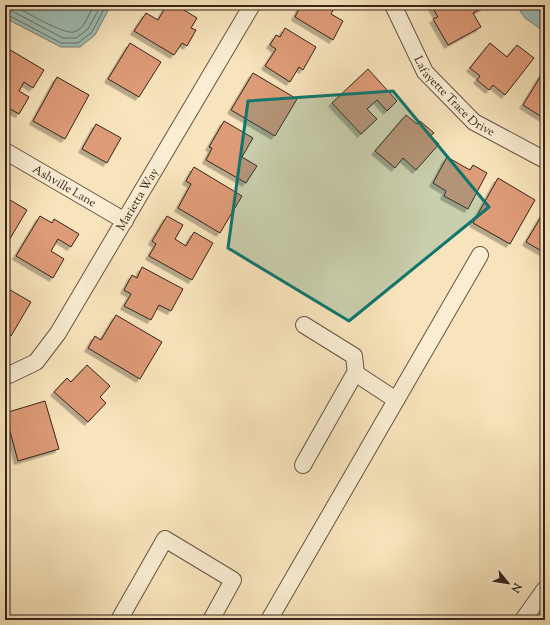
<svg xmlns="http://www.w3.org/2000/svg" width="550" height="625" font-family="'Sorts Mill Goudy',serif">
<defs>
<filter id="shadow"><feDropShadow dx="-3.5" dy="3.5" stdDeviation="0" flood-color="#0004"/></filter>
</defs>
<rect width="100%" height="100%" fill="#f8e4bc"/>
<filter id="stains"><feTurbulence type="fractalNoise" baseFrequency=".005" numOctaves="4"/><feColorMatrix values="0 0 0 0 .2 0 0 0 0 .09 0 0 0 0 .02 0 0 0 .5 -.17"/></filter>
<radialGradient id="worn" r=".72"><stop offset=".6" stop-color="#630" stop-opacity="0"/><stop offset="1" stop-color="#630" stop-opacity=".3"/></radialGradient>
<g fill="#9fbeb7" stroke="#758079">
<polygon points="5,5 111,5 95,35 80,47 61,47 5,18"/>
<polygon points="516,5 545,5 545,32 525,18"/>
</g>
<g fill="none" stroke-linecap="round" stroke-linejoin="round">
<g stroke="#6a7169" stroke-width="1">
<path d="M13 5C24 11 64 35 74 32 85 29 89 13 94 5"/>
<polyline points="5,9 10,10 63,38 76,38 88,29 101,5"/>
<polyline points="5,15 8,15 61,43 78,43 92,32 106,5"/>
</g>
</g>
<g fill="#de9b78" stroke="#35241b" filter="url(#shadow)">
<polygon points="167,5 176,5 197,18 191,28 196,30 187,46 182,43 174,55 134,31 146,13 158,20"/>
<polygon points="301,5 336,5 331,14 343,21 333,40 295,17"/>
<polygon points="431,5 485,5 486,6 473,13 481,27 448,45 433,19 438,17"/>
<polygon points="285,28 316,47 303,70 299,67 290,82 265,66 276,49 270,45 276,35 280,37"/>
<polygon points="130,43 161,62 139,97 108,79"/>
<polygon points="490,43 507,57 517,45 534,58 505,95 493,85 489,90 477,80 480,76 470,68"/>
<polygon points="7,48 44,70 33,88 24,82 19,91 29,97 19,114 5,106 5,51"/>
<polygon points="368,69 397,101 387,111 377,100 367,109 377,119 361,134 332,103"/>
<polygon points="545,69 545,119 523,105"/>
<polygon points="253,73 297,99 275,136 231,110"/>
<polygon points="57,77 89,95 65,139 33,121"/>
<polygon points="406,115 417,124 420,121 434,133 430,136 439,144 416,170 403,158 395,168 375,151"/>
<polygon points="224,121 253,138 242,157 257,166 246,183 206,160 212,148 209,147"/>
<polygon points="96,124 121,138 107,163 82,149"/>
<polygon points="447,157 470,170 473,165 487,173 468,209 444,196 446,191 433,183"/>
<polygon points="194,167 242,196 220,233 178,208 191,184 186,181"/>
<polygon points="498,178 535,200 510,244 473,223"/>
<polygon points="5,197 27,210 8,242 5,240"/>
<polygon points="545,210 545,253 526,242"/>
<polygon points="40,216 52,223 54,219 79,234 71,247 58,239 51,251 64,259 53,278 16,256"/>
<polygon points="167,216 183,225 175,239 186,246 194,232 213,243 192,280 149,256 156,244 152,241"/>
<polygon points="142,267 183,289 171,311 159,305 151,320 124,306 131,294 124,290 132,275 137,278"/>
<polygon points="5,287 31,302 11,336 5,332"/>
<polygon points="116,315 162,342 140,379 88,348 95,336 101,340"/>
<polygon points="87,365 110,386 100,397 106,403 88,422 54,392 67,378 71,382"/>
<polygon points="45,401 59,449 18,461 5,413"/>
</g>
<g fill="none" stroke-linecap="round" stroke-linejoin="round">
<defs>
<g id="minor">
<path id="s1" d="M393 5 425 72 474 122 545 160"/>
<path id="s2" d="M5 151 125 221"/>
<polyline points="304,325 354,356 356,374"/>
<path id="s3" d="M5 374 9 375 36 362 58 333 252 5"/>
<polyline points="303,465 355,373 396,400"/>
<polyline points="119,620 165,539 233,580 211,620"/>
<polyline points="269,620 480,255"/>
<polyline points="523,620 545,589"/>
</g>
</defs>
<use href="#minor" stroke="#665443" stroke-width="18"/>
<use href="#minor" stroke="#faedd3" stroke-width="16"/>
</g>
<path fill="#0f766e" fill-opacity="0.2" stroke="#0f766e" stroke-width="3" stroke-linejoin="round" d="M393 91 489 207 349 321 228 248 248 101Z"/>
<g text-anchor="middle" stroke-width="3" stroke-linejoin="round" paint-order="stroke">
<g font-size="12" fill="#35241b" stroke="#faedd3">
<text dy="4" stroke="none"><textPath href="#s1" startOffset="112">Lafayette Trace Drive</textPath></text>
<text dy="4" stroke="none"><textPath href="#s2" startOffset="69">Ashville Lane</textPath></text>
<text dy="4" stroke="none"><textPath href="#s3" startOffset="226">Marietta Way</textPath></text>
</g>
</g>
<rect width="550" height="625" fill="none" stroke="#f8e4bc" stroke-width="20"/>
<rect x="6" y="6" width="538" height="613" fill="none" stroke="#35241b" stroke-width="2"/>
<rect x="10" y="10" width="530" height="605" fill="none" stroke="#35241b"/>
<g transform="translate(508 583) rotate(120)" stroke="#faedd3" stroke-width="3" paint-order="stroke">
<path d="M0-3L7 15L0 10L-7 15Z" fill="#35241b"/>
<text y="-6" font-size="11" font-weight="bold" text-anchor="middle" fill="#35241b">N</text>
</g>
<rect width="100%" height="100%" filter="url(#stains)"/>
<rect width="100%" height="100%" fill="url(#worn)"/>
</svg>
